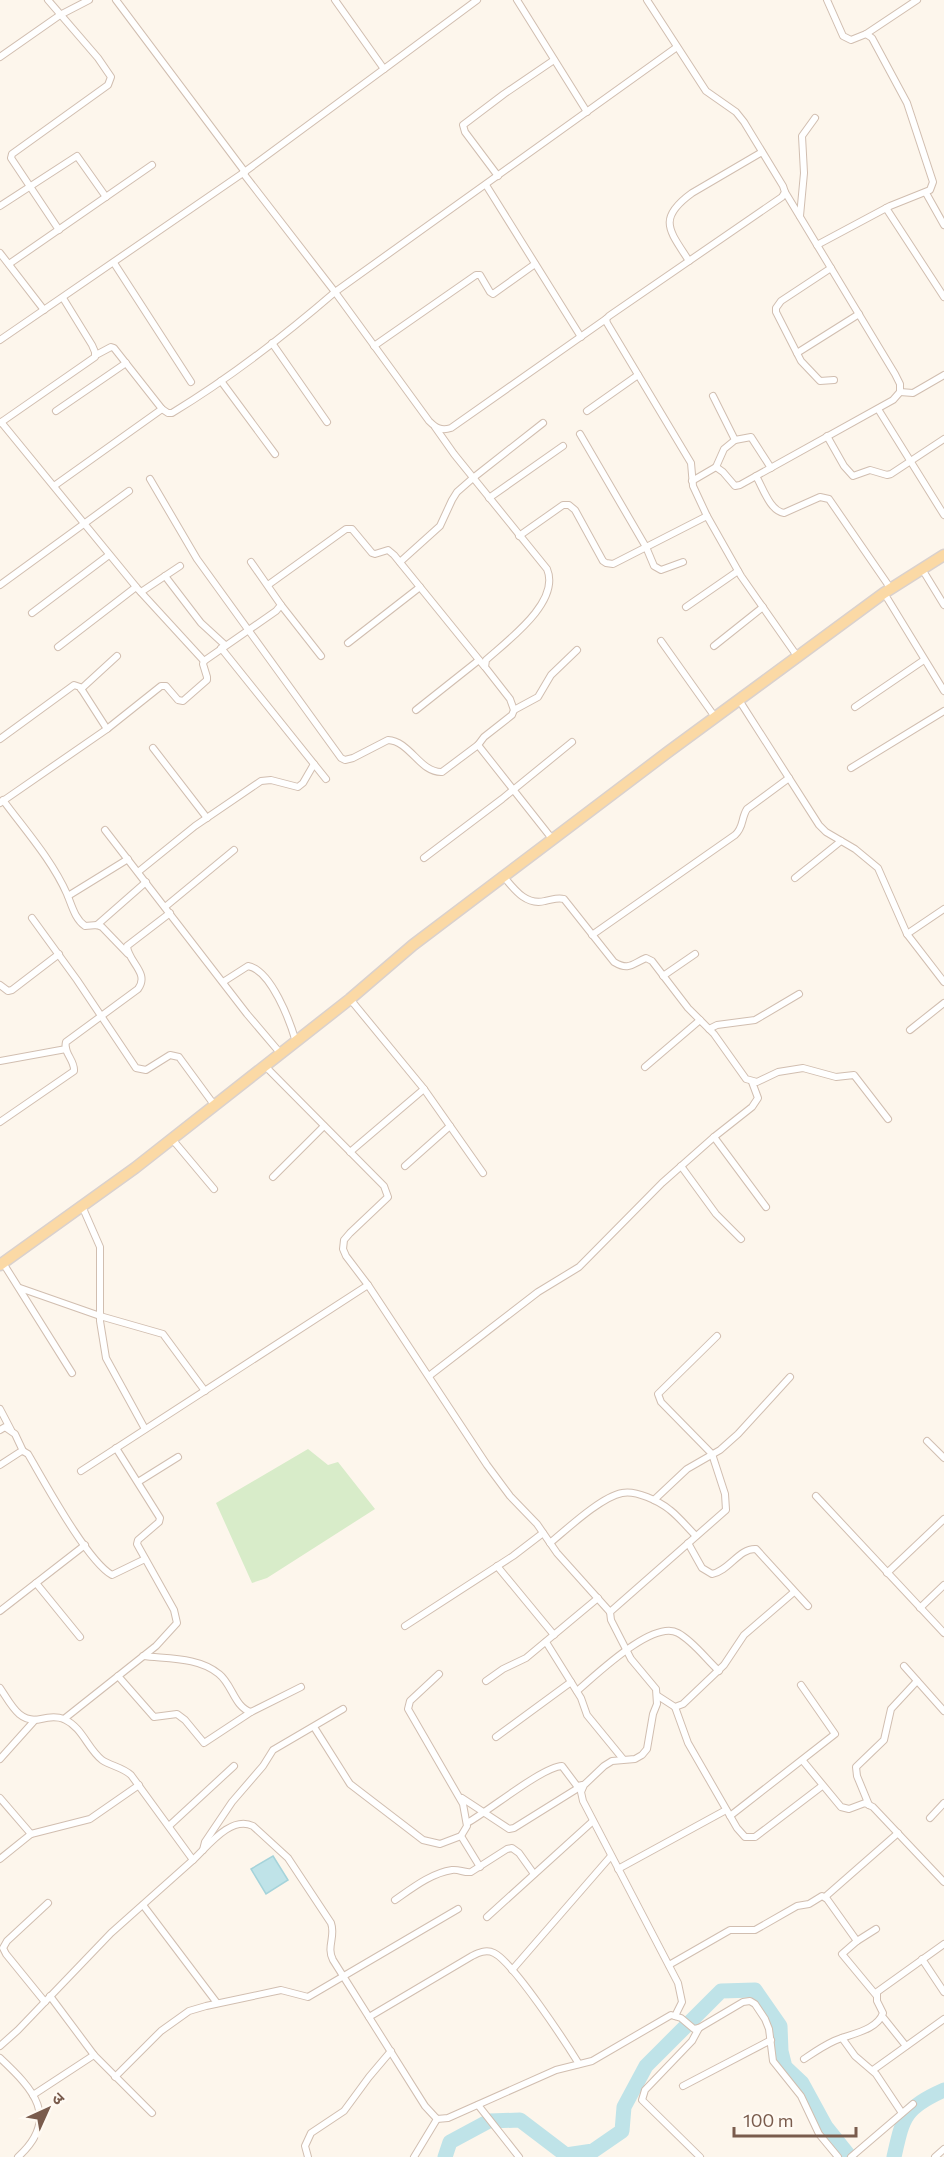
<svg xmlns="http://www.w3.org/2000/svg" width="944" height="2157" font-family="Commissioner,'Noto Sans Devanagari',sans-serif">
<rect width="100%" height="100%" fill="#fdf6ec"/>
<polygon fill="#d8ecc9" points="308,1449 328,1465 338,1462 375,1509 267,1578 252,1583 216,1503"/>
<polygon fill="#bfe3e8" stroke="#a5d3da" stroke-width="1.5" points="273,1856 288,1880 266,1894 251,1869"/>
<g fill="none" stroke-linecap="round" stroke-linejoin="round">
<g stroke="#bfe3e8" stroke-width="15">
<polyline points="445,2157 450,2142 489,2121 520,2120 566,2155 593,2151 622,2131 624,2107 646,2066 721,1991 755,1990 780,2026 781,2051 785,2067 802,2083 826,2127 850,2157"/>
<path d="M894 2157C903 2117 904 2108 944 2090"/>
</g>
<defs>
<g id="minor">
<polyline points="48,0 98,58 111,77 108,85 12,154 11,158 59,230"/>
<polyline points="116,0 245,172"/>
<polyline points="335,0 384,69 477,0"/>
<polyline points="517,0 587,112"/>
<polyline points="647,0 706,91 736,112 744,122 783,186 785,192 782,197 609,316 606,319 607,323 691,463 693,486 707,516 741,576 797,656"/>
<polyline points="866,34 917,0"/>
<polyline points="0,57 60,15 89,0"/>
<path d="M243 173 335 292 429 421C436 428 441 431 451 428L606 319"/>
<polyline points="498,176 465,132 463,125 504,94 554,60"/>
<polyline points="486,185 581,337"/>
<polyline points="926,193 944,225"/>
<polyline points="0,206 77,156 106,197"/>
<polyline points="886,208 944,297"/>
<polyline points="800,216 804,173 802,136 815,118"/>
<polyline points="817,245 890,206 930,190 933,182 907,103 872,38 866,34 851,40 843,36 827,0"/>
<polyline points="0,253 44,310"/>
<path d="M689 261C670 231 656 219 692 193L762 152"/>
<polyline points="114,263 191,382"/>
<polyline points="9,264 152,165"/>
<polyline points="831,268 781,301 776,308 776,312 801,361 820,381 834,380"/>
<polyline points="0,340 243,173 384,69"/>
<polyline points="272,343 327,422"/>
<polyline points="374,346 476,275 480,275 490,292 493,294 535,264"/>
<polyline points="797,353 859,314"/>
<path d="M96 355 111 347 114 348 162 409 168 413H172C230 378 284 336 335 292L677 47"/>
<polyline points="221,381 275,454"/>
<polyline points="900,392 913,393 944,375"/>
<polyline points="713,396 735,440 724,449 716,467"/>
<polyline points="878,409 944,515"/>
<polyline points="56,411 126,363"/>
<polyline points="587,411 638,375"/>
<polyline points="1,422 137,588 204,661"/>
<polyline points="0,423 95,357 95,352 92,345 63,298"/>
<path d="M435 427 454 454 547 569C561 602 507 641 486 660L485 667 510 699 514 710 512 715 484 737 478 745 553 840"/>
<polyline points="580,434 646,547 654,566 661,570 683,562"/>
<polyline points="827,436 844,466 853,476 870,470 887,475 891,474 944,439"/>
<polyline points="735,440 751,437 771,468"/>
<path d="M756 476C763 488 770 511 784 513L820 497 829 499 891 589"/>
<path d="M150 479 197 559 341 758 345 760 353 758 388 740C410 741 420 773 442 772L478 745"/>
<polyline points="692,481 716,467 723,472 735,486 740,485 893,400 900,392 900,384 895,374 785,192"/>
<polyline points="54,486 162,409"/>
<polyline points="489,498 563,446"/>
<polyline points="519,536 563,505 569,505 575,510 603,561 606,563 613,564 707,516"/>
<polyline points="400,562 440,526 452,500 457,492 473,478 543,423"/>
<polyline points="922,569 944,605"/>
<polyline points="165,576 201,623 225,645"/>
<polyline points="0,585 129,491"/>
<polyline points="268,585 346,529 352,529 372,553 375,554 388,550 394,555 484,666"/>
<polyline points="141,592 180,566"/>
<polyline points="884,593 944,691"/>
<polyline points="281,605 321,656"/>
<polyline points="686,607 738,571"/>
<polyline points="32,613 109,555"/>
<polyline points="661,641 715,717"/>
<polyline points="348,643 420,587"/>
<polyline points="714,646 763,607"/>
<polyline points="58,647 136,587"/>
<polyline points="221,648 326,779"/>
<polyline points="81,689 117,656"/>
<polyline points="739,700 819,825 826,832 855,849 878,868 907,934 944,982"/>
<polyline points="855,707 924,660"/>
<polyline points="416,710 479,660"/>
<polyline points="514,710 538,697 551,675 577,650"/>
<polyline points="0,739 74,685 80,687 107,729"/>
<polyline points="153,748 207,818"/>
<polyline points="851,768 944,711"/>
<path d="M3 800C25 830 52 860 67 894 72 906 75 919 85 926L97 925 102 927 128 954"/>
<polyline points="0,803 107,729 161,686 166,686 178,700 183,701 207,680 207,677 203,664 204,661 276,611 281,605 251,562"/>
<polyline points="105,830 247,1014 281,1054"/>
<polyline points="424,858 502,799 572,742"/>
<polyline points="138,872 195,826 261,781 271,780 298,787 303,783 314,764"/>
<path d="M504 877C514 889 526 906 545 901 552 900 557 897 564 899L614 962C629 971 632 964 646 958L652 961 688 1008 714 1034 746 1079 757 1082 778 1072 803 1068 836 1077 854 1075 888 1119"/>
<polyline points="795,878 841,841"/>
<polyline points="68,896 128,859"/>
<polyline points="165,907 234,850"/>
<polyline points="32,918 77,980 136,1068 146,1070 170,1055 179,1057 215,1106"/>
<polyline points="97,925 146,882"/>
<polyline points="907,934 944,909"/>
<path d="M592 935 735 835C744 827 741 818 747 809L789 778"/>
<polyline points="663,976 695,954"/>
<path d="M223 982 248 966C271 970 290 1021 296 1042"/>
<polyline points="0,985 8,991 12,990 59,954"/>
<polyline points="350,999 424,1089 483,1173"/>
<polyline points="709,1029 717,1025 755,1020 799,994"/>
<polyline points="910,1030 944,1003"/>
<polyline points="0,1061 66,1049"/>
<polyline points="265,1066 384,1186 388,1197 350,1233 344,1240 343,1249 346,1256 368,1285 487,1465 510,1496 537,1524 557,1553 610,1612"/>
<polyline points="645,1067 700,1020"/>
<path d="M0 1122 74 1071C75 1060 63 1053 66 1042L138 989C150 973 128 962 127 946L170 913"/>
<polyline points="714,1137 766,1207"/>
<polyline points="172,1139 214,1189"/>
<polyline points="350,1152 424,1089"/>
<polyline points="405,1166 450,1126"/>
<polyline points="681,1166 716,1214 741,1239"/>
<polyline points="273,1177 324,1126"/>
<polyline points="82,1206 100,1247 100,1321 106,1358 145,1429"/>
<polyline points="3,1263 72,1373"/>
<polyline points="20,1288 100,1316 163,1334 205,1391"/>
<polyline points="429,1376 538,1292 579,1267 662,1183 714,1137 752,1107 758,1098 752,1082"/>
<polyline points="0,1409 11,1430"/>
<polyline points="0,1430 5,1427 15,1434 23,1451"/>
<polyline points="927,1441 944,1458"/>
<path d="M0 1465 20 1452 23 1451 28 1454C44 1481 87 1561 112 1575L145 1559"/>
<polyline points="81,1471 368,1285"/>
<polyline points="138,1482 178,1457"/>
<polyline points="816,1496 944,1633"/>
<polyline points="654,1500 687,1469 720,1450 738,1434 790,1377"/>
<path d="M550 1543C567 1529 601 1497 622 1493 636 1490 659 1501 670 1510 679 1517 687 1527 696 1536"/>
<path d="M688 1543 702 1568 712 1574C729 1571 739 1548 756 1549L808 1606"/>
<polyline points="497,1566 554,1635"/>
<polyline points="887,1573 944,1519"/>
<polyline points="36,1583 80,1637"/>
<polyline points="920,1608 944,1585"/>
<polyline points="0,1611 85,1545"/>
<polyline points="405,1626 513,1556 543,1533"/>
<polyline points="546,1642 581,1698 587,1715 623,1759"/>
<path d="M143 1656C168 1659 199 1657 219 1674 232 1684 235 1708 251 1712L301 1687"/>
<polyline points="904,1666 944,1711"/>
<polyline points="439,1674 410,1701 408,1709 463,1804 467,1826 461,1836 480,1867"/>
<polyline points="118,1676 154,1717 177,1714 185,1720 204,1743 251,1712"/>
<polyline points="486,1681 503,1669 526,1658 598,1598"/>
<path d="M0 1688C11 1704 19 1724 41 1719 49 1717 56 1716 64 1719 83 1728 87 1748 102 1760 111 1766 122 1767 131 1775L193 1860 111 1933 18 2030 0 2046"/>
<path d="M577 1691C595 1676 653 1619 678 1633 693 1641 706 1659 719 1671"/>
<polyline points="658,1696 675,1707 683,1704 724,1665 744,1635 794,1592"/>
<polyline points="675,1707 688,1743 737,1828 745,1837 755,1837 822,1786"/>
<polyline points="64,1719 156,1646 177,1623 174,1610 137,1544 138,1540 159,1522 160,1518 116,1448"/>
<polyline points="314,1727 350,1784 423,1840 440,1844 461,1836"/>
<polyline points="496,1737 571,1682"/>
<polyline points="0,1759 35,1720"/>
<polyline points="803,1761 841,1807 849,1809 865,1803 873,1807 944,1882"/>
<polyline points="0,1798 31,1834"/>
<polyline points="462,1798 509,1829 514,1828 583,1785"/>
<polyline points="869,1805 857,1776 856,1767 884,1740 891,1709 917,1681"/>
<polyline points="730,1816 835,1734 801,1685"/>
<polyline points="930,1818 944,1803"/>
<path d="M467 1823C489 1811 542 1767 562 1766L577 1786 583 1785"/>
<polyline points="169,1826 234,1766"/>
<polyline points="203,1850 205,1842 232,1802 263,1766 273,1750 343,1709"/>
<polyline points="0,1859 31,1834 90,1819 139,1785"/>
<path d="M193 1860C208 1846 231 1815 253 1826L288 1858 331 1923C336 1936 326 1947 333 1960L425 2106 437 2119 448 2118 556 2070 592 2061 671 2015 681 2018 694 2029 699 2028 743 2002 750 2001 755 2004 765 2019 769 2029 773 2061 801 2096 819 2134 838 2157"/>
<polyline points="618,1869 726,1810"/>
<polyline points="825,1897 898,1833"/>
<path d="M395 1900C411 1889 431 1873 452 1870 459 1869 464 1873 471 1872L507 1849 512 1848 519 1853 534 1874"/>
<polyline points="143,1905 217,2003"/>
<polyline points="487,1917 593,1821"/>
<polyline points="922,1959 944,1992"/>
<polyline points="669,1965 730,1930 755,1930 797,1906 809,1904 822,1896 827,1899 857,1941"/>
<polyline points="512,1970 611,1856"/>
<polyline points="876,1995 842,1954 857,1941 876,1929"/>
<polyline points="50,1996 94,2055 152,2113"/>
<polyline points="45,2002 6,1954 3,1948 7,1941 48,1903"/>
<polyline points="675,2016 682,2002 678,1983 583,1801 581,1792 584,1785 604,1766 612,1761 635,1759 642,1755 647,1749 653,1714 657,1704 656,1689 631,1659 611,1620 610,1612 726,1510 725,1494 712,1454 661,1402 658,1394 717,1336"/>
<polyline points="882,2016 906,2046"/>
<path d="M369 2017 472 1956C478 1953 486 1949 494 1953 513 1962 566 2043 579 2064"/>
<polyline points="699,2028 692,2041 645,2090 642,2100 700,2157"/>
<polyline points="842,2038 855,2056 876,2074 902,2113"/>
<path d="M0 2058C33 2089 61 2118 18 2157"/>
<path d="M804 2059C813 2053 823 2046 834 2041 849 2034 877 2031 883 2013L877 2001V1992L944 1944"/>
<polyline points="873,2070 944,2019"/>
<polyline points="115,2077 161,2031 189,2011 206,2006 281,1990 308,1997 458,1909"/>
<polyline points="683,2086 771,2040"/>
<polyline points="33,2095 94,2055"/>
<polyline points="478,2105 519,2157"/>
<polyline points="308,2157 305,2146 311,2133 344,2111 369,2077 391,2051"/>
<polyline points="414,2157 437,2119"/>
<polyline points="851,2157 913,2104"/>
<polyline points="935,2157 944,2149"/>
</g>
<polyline id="primary" points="0,1265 135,1168 350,999 413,945 668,752 884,593 944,555"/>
</defs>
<use href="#minor" stroke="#d1beb0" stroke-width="8"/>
<use href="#primary" stroke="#dad1cd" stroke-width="13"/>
<use href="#minor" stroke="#fff" stroke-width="6"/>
<use href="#primary" stroke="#fbd9a5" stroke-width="10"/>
</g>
<g transform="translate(48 2109) rotate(45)" stroke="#fffaf3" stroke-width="4.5" paint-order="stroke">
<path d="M0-4.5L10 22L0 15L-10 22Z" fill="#7a5c4d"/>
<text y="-9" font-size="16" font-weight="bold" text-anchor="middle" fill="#7a5c4d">उ</text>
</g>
<path d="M734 2127v9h122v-9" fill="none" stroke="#7a5c4d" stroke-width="3"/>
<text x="743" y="2127" font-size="18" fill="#7a5c4d" stroke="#fffaf3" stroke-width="4.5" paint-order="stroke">100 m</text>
</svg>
